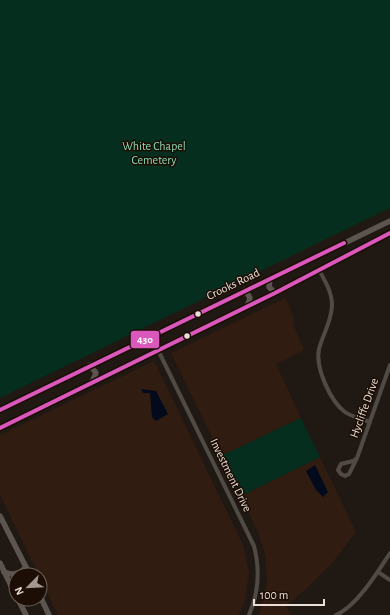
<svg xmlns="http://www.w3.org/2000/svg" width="390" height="615" font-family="'Alegreya Sans',sans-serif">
<rect width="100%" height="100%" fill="#201813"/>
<g fill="#301c10">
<polygon points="285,298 294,317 293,324 304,350 276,364 301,418 221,456 171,353"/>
<polygon points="154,361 243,545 249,572 245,599 239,615 58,615 0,495 0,435"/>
<polygon points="320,457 356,532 333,562 306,589 286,606 291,615 259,615 267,582 265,555 259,535 241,496"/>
</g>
<g fill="#062e1f">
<polygon points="0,0 390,0 390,208 0,398"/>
<polygon points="301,418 320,457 241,496 221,456"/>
</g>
<g fill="#030a1b">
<polygon points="141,389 156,391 168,414 156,421 152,417 150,393 143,393"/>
<polygon points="315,465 328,492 323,497 316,490 306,471"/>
</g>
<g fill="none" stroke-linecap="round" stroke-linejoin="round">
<g stroke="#504a45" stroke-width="4">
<path d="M319 270C325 281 332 292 332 305 332 320 323 334 319 349 315 367 330 401 345 412 352 417 362 419 370 422"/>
<path d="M158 350 254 546C260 569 259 592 249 615"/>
<polyline points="357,458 349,474 345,476 341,474 338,470 341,464 353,461 357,458 390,365"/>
<polyline points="378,572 390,580"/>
<path d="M336 615C357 606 377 573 390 553"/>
</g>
<g stroke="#5c544e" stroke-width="5.5">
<polyline points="270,278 269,287 275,293"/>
<polyline points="245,290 250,298 247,307"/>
<polyline points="158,332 155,340 158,350"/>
<polyline points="90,365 96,373 92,382"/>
<polyline points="0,410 390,221"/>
<polyline points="0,428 275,293 390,233"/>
<polyline points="0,516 30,575"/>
<polyline points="0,563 16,596"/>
<path d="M4 572C13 576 20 574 26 567"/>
<polyline points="40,596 49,615"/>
<polyline points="18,599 26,615"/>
</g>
<defs>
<g id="bus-1">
<polyline points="0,410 344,243"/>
<polyline points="0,428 275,293 390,233"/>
</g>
</defs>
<use href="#bus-1" stroke="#1c0e05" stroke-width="7"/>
<use href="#bus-1" stroke="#da57bc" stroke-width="4"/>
</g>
<g fill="#eaded7" stroke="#1c0e05" stroke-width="1.5">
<circle cx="198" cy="314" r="3.5"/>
<circle cx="187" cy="336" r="3.5"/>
</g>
<g text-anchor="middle" stroke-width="3" stroke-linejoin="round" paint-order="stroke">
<g font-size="12" fill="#8bdbb7" stroke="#1c0e05">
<text x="154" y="150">White Chapel<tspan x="154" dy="14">Cemetery</tspan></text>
</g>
<g font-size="12" fill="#eaded7" stroke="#1c0e05">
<text transform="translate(233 284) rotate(-26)" y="4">Crooks Road</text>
<text transform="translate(364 408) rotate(-70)" y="4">Hycliffe Drive</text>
<text transform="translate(231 475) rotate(64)" y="4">Investment Drive</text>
</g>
</g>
<rect stroke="#1c0e05" stroke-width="1.5" x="130" y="330" width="30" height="19" rx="4" fill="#da57bc"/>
<g font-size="11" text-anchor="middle" font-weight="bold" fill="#fff">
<text x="145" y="343">430</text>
</g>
<g transform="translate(28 587) rotate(246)"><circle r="19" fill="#1c0e05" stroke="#6e6159"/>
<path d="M0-3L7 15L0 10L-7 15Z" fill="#a39992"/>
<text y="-6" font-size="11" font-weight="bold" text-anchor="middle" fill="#eaded7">N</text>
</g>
<path d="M254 599v6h70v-6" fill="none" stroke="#eaded7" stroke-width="2"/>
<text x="260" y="599" font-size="12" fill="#eaded7" stroke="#1c0e05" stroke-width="3" paint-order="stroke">100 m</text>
</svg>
